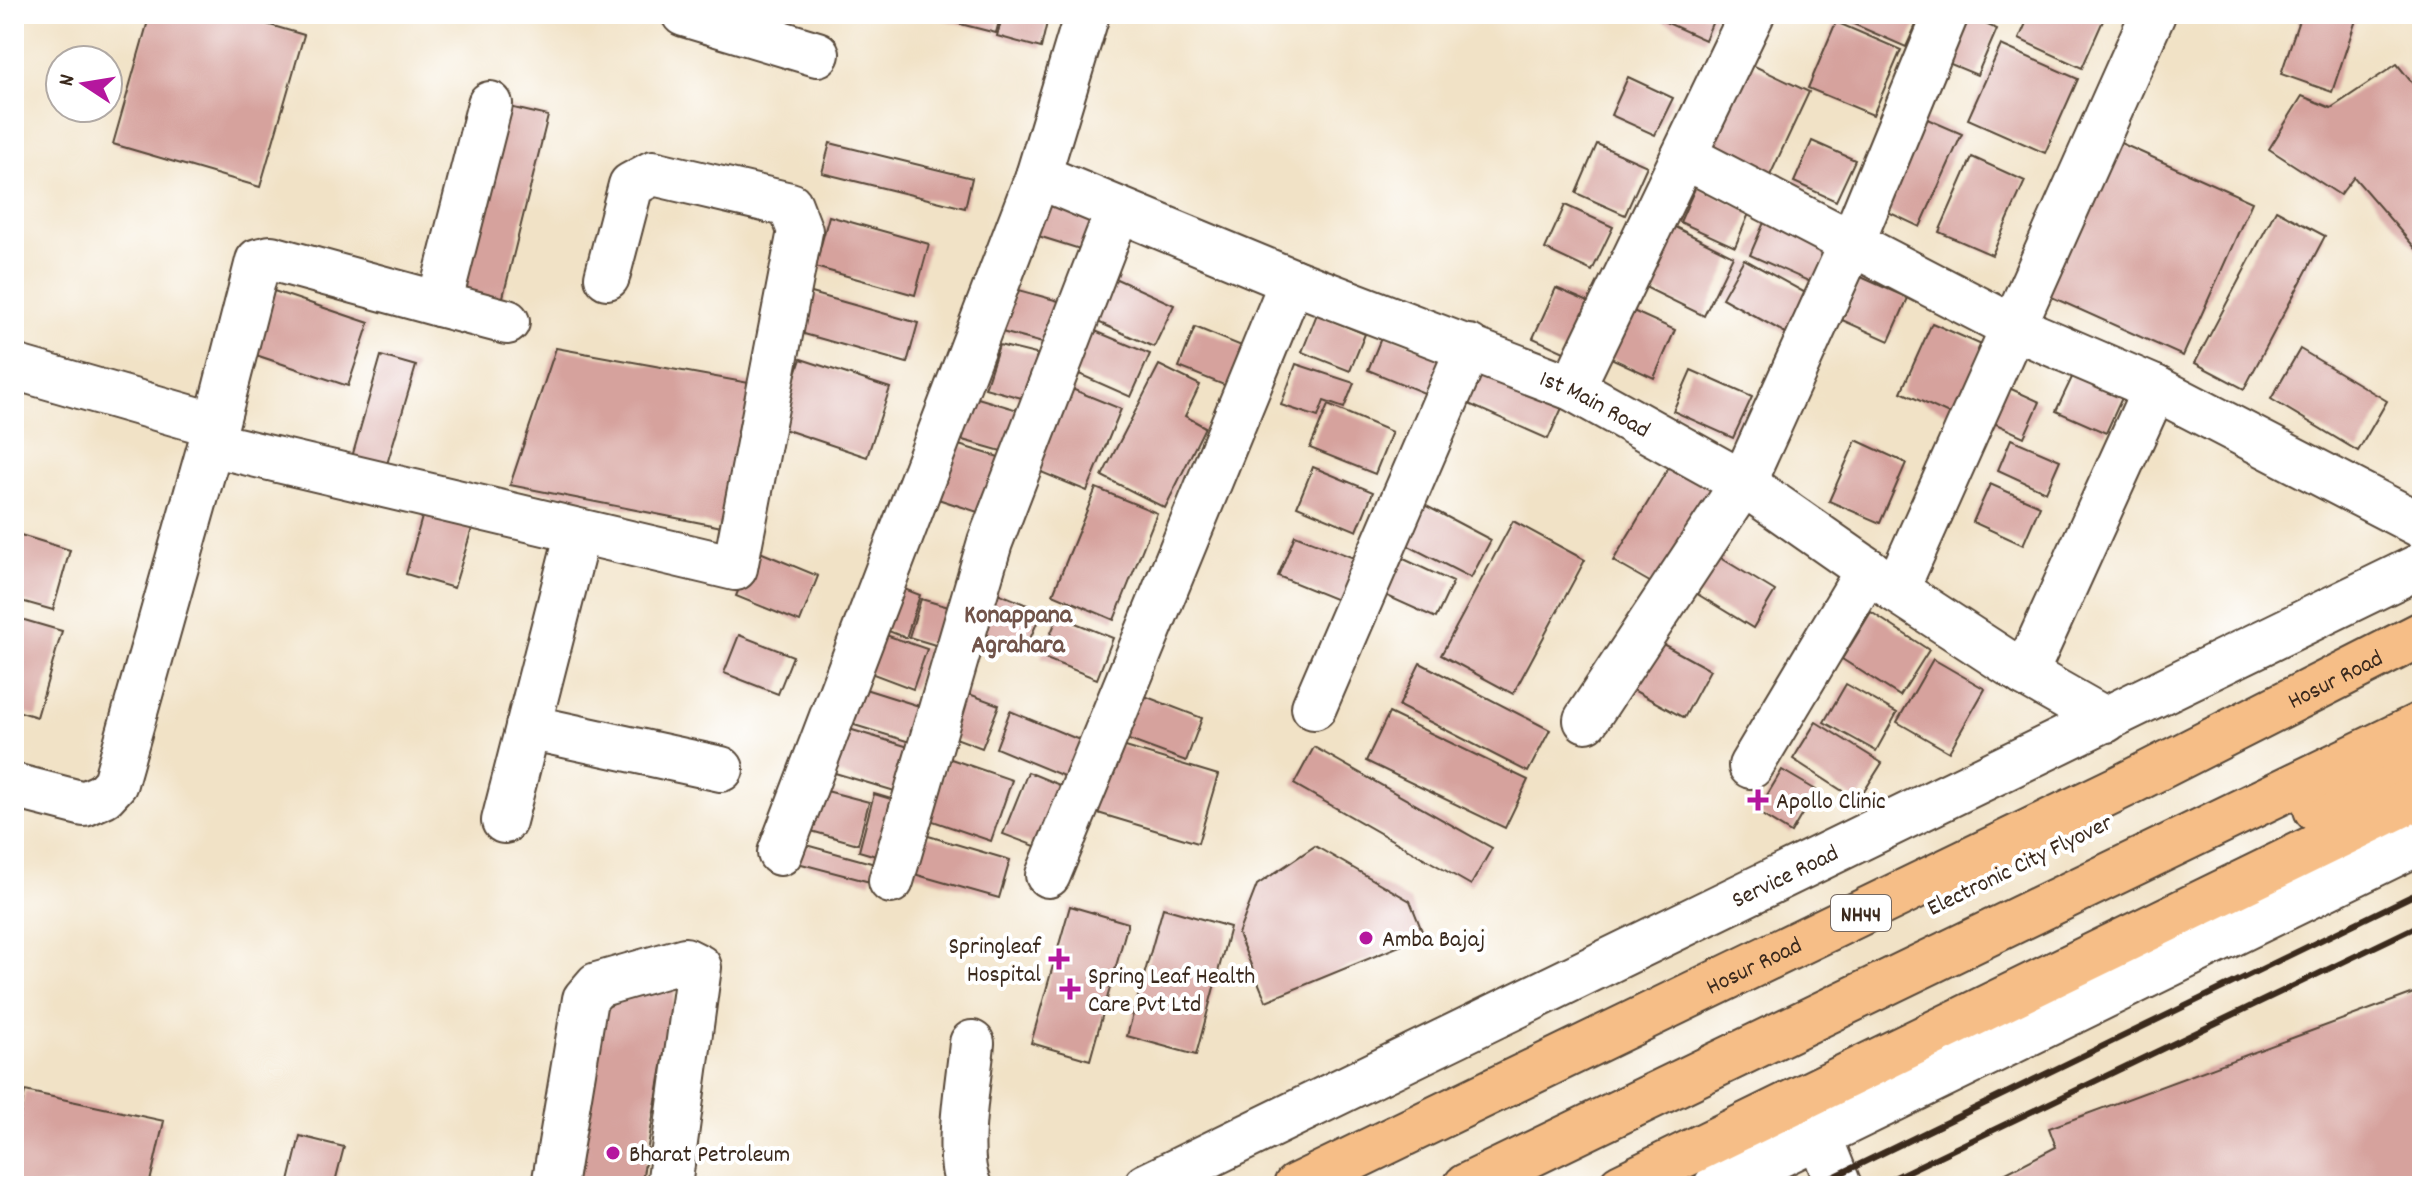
<svg xmlns="http://www.w3.org/2000/svg" width="2436" height="1200" font-family="Dekko,sans-serif">
<rect width="100%" height="100%" fill="#fff"/>
<filter id="ink" filterUnits="userSpaceOnUse"><feTurbulence type="fractalNoise" baseFrequency=".0125" numOctaves="2"/><feDisplacementMap in="SourceGraphic" scale="16" xChannelSelector="R" yChannelSelector="G"/><feConvolveMatrix kernelMatrix="1 2 1 2 8 2 1 2 1" color-interpolation-filters="sRGB"/></filter>
<filter id="wash" filterUnits="userSpaceOnUse"><feTurbulence type="fractalNoise" baseFrequency=".006" numOctaves="4" result="noise"/><feDisplacementMap in="SourceGraphic" scale="32" xChannelSelector="R" yChannelSelector="G"/><feGaussianBlur stdDeviation="1.8" result="paint"/><feColorMatrix in="noise" values="0 0 0 0 0 0 0 0 0 0 0 0 0 0 0 0 0 1.4 0 .05"/><feComposite in="paint" operator="in"/></filter>
<g filter="url(#wash)">
<rect width="100%" height="100%" fill="#f1e2c6"/>
<g id="blocks">
<g fill="#d6a29d">
<polygon points="150,14 232,14 304,35 260,187 113,144"/>
<polygon points="921,14 1001,14 996,33"/>
<polygon points="1003,14 1049,14 1041,48 997,36"/>
<polygon points="1664,14 1716,14 1705,40 1661,20"/>
<polygon points="1845,14 1921,14 1906,47 1842,19"/>
<polygon points="1962,14 1997,29 1977,75 1941,60"/>
<polygon points="2030,14 2106,14 2082,68 2019,39"/>
<polygon points="2301,14 2358,14 2332,92 2281,74"/>
<polygon points="1836,22 1901,50 1873,115 1808,88"/>
<polygon points="2001,45 2078,79 2045,153 1968,119"/>
<polygon points="1748,63 1809,92 1767,182 1706,154"/>
<polygon points="2397,64 2422,95 2422,256 2354,177 2340,195 2269,149 2302,96 2331,108"/>
<polygon points="1628,77 1673,98 1655,135 1611,115"/>
<polygon points="501,105 548,116 501,305 455,294"/>
<polygon points="1911,112 1962,134 1920,227 1871,204"/>
<polygon points="2105,136 2252,202 2183,356 2036,290"/>
<polygon points="1812,141 1855,160 1836,201 1794,182"/>
<polygon points="830,143 972,178 965,208 822,173"/>
<polygon points="1597,144 1647,166 1625,215 1576,193"/>
<polygon points="1972,157 2025,181 1992,255 1939,232"/>
<polygon points="1696,186 1750,211 1735,247 1680,222"/>
<polygon points="1045,193 1107,216 1096,254 1032,234"/>
<polygon points="1565,205 1613,227 1592,271 1545,249"/>
<polygon points="2276,210 2325,236 2244,389 2195,363"/>
<polygon points="829,216 929,244 915,295 815,267"/>
<polygon points="1765,220 1831,250 1815,284 1750,255"/>
<polygon points="1669,224 1733,256 1704,316 1639,284"/>
<polygon points="1744,259 1811,296 1789,335 1722,298"/>
<polygon points="1110,276 1174,305 1154,347 1091,319"/>
<polygon points="1861,277 1908,298 1889,341 1842,320"/>
<polygon points="1556,288 1598,306 1575,357 1533,338"/>
<polygon points="1015,289 1073,305 1061,348 1002,332"/>
<polygon points="801,290 918,323 907,363 790,330"/>
<polygon points="274,291 369,323 348,386 253,354"/>
<polygon points="1622,306 1675,330 1654,378 1600,353"/>
<polygon points="1317,314 1365,334 1350,371 1302,352"/>
<polygon points="1932,323 1984,346 1953,416 1901,392"/>
<polygon points="1195,327 1254,351 1239,391 1179,367"/>
<polygon points="1088,328 1150,354 1131,397 1070,370"/>
<polygon points="1383,333 1444,358 1429,395 1368,370"/>
<polygon points="999,345 1052,358 1040,403 985,388"/>
<polygon points="556,348 760,385 732,529 510,485"/>
<polygon points="2300,349 2387,401 2358,451 2271,399"/>
<polygon points="381,356 416,366 382,481 348,471"/>
<polygon points="801,359 890,388 867,457 778,427"/>
<polygon points="1480,361 1566,399 1548,439 1462,401"/>
<polygon points="1296,364 1354,383 1344,408 1324,401 1318,417 1281,405"/>
<polygon points="1159,365 1200,385 1185,416 1205,427 1165,508 1102,476"/>
<polygon points="2076,369 2125,391 2106,433 2056,411"/>
<polygon points="1691,370 1752,397 1733,438 1673,411"/>
<polygon points="1998,383 2040,402 2024,437 1983,418"/>
<polygon points="1062,385 1121,409 1087,491 1029,467"/>
<polygon points="971,396 1031,414 1019,456 959,439"/>
<polygon points="1328,405 1392,432 1375,474 1310,448"/>
<polygon points="2011,439 2060,460 2046,492 1998,470"/>
<polygon points="1856,440 1906,463 1880,523 1829,501"/>
<polygon points="952,443 1012,461 996,518 932,497"/>
<polygon points="1670,465 1718,493 1662,589 1613,561"/>
<polygon points="1313,467 1373,492 1357,531 1297,506"/>
<polygon points="1990,484 2040,506 2023,545 1973,522"/>
<polygon points="1096,488 1157,513 1114,620 1053,594"/>
<polygon points="1415,500 1491,540 1471,578 1395,539"/>
<polygon points="424,510 473,525 454,588 406,574"/>
<polygon points="1513,521 1585,560 1513,694 1441,655"/>
<polygon points="14,533 70,550 53,610 14,599"/>
<polygon points="1295,535 1359,560 1342,602 1278,576"/>
<polygon points="755,550 818,576 800,622 736,596"/>
<polygon points="1391,553 1453,582 1436,618 1374,590"/>
<polygon points="1716,555 1775,591 1753,628 1694,592"/>
<polygon points="891,584 920,595 906,638 876,626"/>
<polygon points="995,592 1042,611 1024,653 978,634"/>
<polygon points="921,599 966,612 955,651 909,637"/>
<polygon points="1871,612 1929,650 1900,696 1842,659"/>
<polygon points="1058,616 1113,638 1097,679 1041,657"/>
<polygon points="14,617 62,631 37,717 14,710"/>
<polygon points="874,631 927,649 913,689 860,669"/>
<polygon points="739,635 793,656 778,694 724,673"/>
<polygon points="1650,637 1710,670 1684,718 1624,685"/>
<polygon points="1933,659 1985,689 1949,752 1897,722"/>
<polygon points="1420,663 1550,730 1528,772 1399,706"/>
<polygon points="849,684 935,711 923,746 838,720"/>
<polygon points="1846,684 1897,713 1876,751 1824,722"/>
<polygon points="961,691 999,705 982,748 945,734"/>
<polygon points="1134,692 1202,718 1186,761 1118,736"/>
<polygon points="1010,711 1082,741 1066,777 996,748"/>
<polygon points="1389,713 1528,780 1505,828 1366,761"/>
<polygon points="1816,722 1882,763 1858,801 1793,759"/>
<polygon points="839,726 922,751 908,795 825,770"/>
<polygon points="1109,742 1218,775 1198,843 1088,810"/>
<polygon points="1314,747 1492,848 1471,885 1294,784"/>
<polygon points="948,758 1012,780 991,841 927,819"/>
<polygon points="1782,770 1816,790 1791,833 1757,812"/>
<polygon points="1028,772 1067,788 1043,849 1003,834"/>
<polygon points="815,788 869,802 858,844 804,829"/>
<polygon points="874,794 908,804 893,861 859,851"/>
<polygon points="925,835 1010,860 999,898 914,874"/>
<polygon points="795,842 875,864 870,882 790,861"/>
<polygon points="1315,846 1410,901 1424,936 1266,1001 1238,934 1257,885"/>
<polygon points="1070,906 1128,923 1090,1060 1031,1043"/>
<polygon points="1163,908 1230,927 1196,1055 1127,1036"/>
<polygon points="678,975 641,1186 570,1186 605,1008"/>
<polygon points="2422,990 2422,1186 1981,1186 2056,1147 2049,1128"/>
<polygon points="25,1091 164,1121 149,1186 14,1186 14,1143"/>
<polygon points="300,1136 344,1147 334,1186 288,1186"/>
</g>
</g>
</g>
<g filter="url(#ink)">
<use href="#blocks" fill-opacity="0" stroke="#564637" stroke-width="2"/>
<g fill="none" stroke-linecap="round" stroke-linejoin="round">
<defs>
<g id="minor">
<polyline points="684,14 817,54"/>
<polyline points="490,104 439,304 507,322"/>
<polyline points="1684,156 2013,327 2155,388 2422,526"/>
<path id="s1" d="M1038 176 1292 281 1572 388 1743 483 1896 590 2025 674 2106 720"/>
<polyline points="14,367 216,425"/>
<polyline points="1572,388 1752,14"/>
<polyline points="211,444 735,568 800,231 790,205 653,173 631,185 607,277"/>
<polyline points="1896,590 2153,14"/>
<polyline points="2025,674 2155,388"/>
<polyline points="1314,707 1469,347"/>
<polyline points="1586,720 1743,483 1851,245 1946,14"/>
<polyline points="528,727 721,769"/>
<polyline points="1751,766 1868,570"/>
<polyline points="14,786 84,804 104,795 115,783 216,425 258,261 271,258 439,304"/>
<polyline points="504,821 578,532"/>
<polyline points="780,853 1038,176 1087,14"/>
<polyline points="1048,875 1292,281"/>
<polyline points="891,881 990,542 1118,210"/>
<polyline points="1819,1136 1839,1186"/>
<polyline points="554,1186 585,999 597,985 685,960 699,967 669,1186"/>
<path d="M969 1186C954 1155 969 1080 972 1043"/>
<path id="s2" d="M1146 1186 2422 565"/>
<polyline points="1716,1186 2422,841"/>
</g>
<g id="highway">
<polyline points="2316,809 2422,758"/>
<path id="s3" d="M1296 1186 2123 786 2422 634"/>
<polyline points="1466,1186 2422,724"/>
<polyline points="1621,1186 2422,795"/>
</g>
</defs>
<use href="#minor" stroke="#564637" stroke-width="48"/>
<use href="#highway" stroke="#564637" stroke-width="48"/>
<use href="#minor" stroke="#fff" stroke-width="44"/>
<use href="#highway" stroke="#f6be87" stroke-width="44"/>
<g stroke="#3b2a1e" stroke-width="6">
<polyline points="1815,1186 2422,891"/>
<polyline points="1877,1186 2422,924"/>
</g>
</g>
</g>
<g fill="#b5179e" stroke="#fff" stroke-width="3">
<path d="M1754 788h8v8h8v8h-8v8h-8v-8h-8v-8h8z"/>
<circle cx="1366" cy="938" r="8"/>
<path d="M1055 947h8v8h8v8h-8v8h-8v-8h-8v-8h8z"/>
<path d="M1066 977h8v8h8v8h-8v8h-8v-8h-8v-8h8z"/>
<circle cx="613" cy="1153" r="8"/>
</g>
<g text-anchor="middle" stroke-width="8" stroke-linejoin="round" paint-order="stroke">
<rect fill="#fff" stroke="#766a62" stroke-width="2" x="1831" y="895" width="60" height="36" rx="6"/>
<g font-size="22" font-weight="bold" fill="#3b2a1e">
<text x="1861" y="921">NH44</text>
</g>
<g font-size="24" fill="#3b2a1e" stroke="#fff">
<text dy="8" stroke="none"><textPath href="#s1" startOffset="602">1st Main Road</textPath></text>
<text dy="8" stroke="none"><textPath href="#s3" startOffset="1156">Hosur Road</textPath></text>
<text transform="translate(2019 864) rotate(-26)" y="8">Electronic City Flyover</text>
<text dy="8" stroke="none"><textPath href="#s2" startOffset="710">Service Road</textPath></text>
<text dy="8" stroke="none"><textPath href="#s3" startOffset="508">Hosur Road</textPath></text>
</g>
<g font-size="24" fill="#3b2a1e" stroke="#fff" text-anchor="start">
<text x="1776" y="808">Apollo Clinic</text>
<text x="1382" y="946">Amba Bajaj</text>
<text x="1041" y="953" text-anchor="end">Springleaf<tspan x="1041" dy="28">Hospital</tspan></text>
<text x="1088" y="983">Spring Leaf Health<tspan x="1088" dy="28">Care Pvt Ltd</tspan></text>
<text x="629" y="1161">Bharat Petroleum</text>
</g>
<g font-size="26" font-weight="bold" fill="#71544a" stroke="#fff">
<text x="1018" y="622">Konappana<tspan x="1018" dy="30">Agrahara</tspan></text>
</g>
</g>
<rect width="2436" height="1200" fill="none" stroke="#fff" stroke-width="48"/>
<g transform="translate(84 84) rotate(282)"><circle r="38" fill="#ffffff" stroke="#b1aaa5" stroke-width="2"/>
<path d="M0-6L14 30L0 20L-14 30Z" fill="#b5179e"/>
<text y="-12" font-size="22" font-weight="bold" text-anchor="middle" fill="#3b2a1e">N</text>
</g>
</svg>
